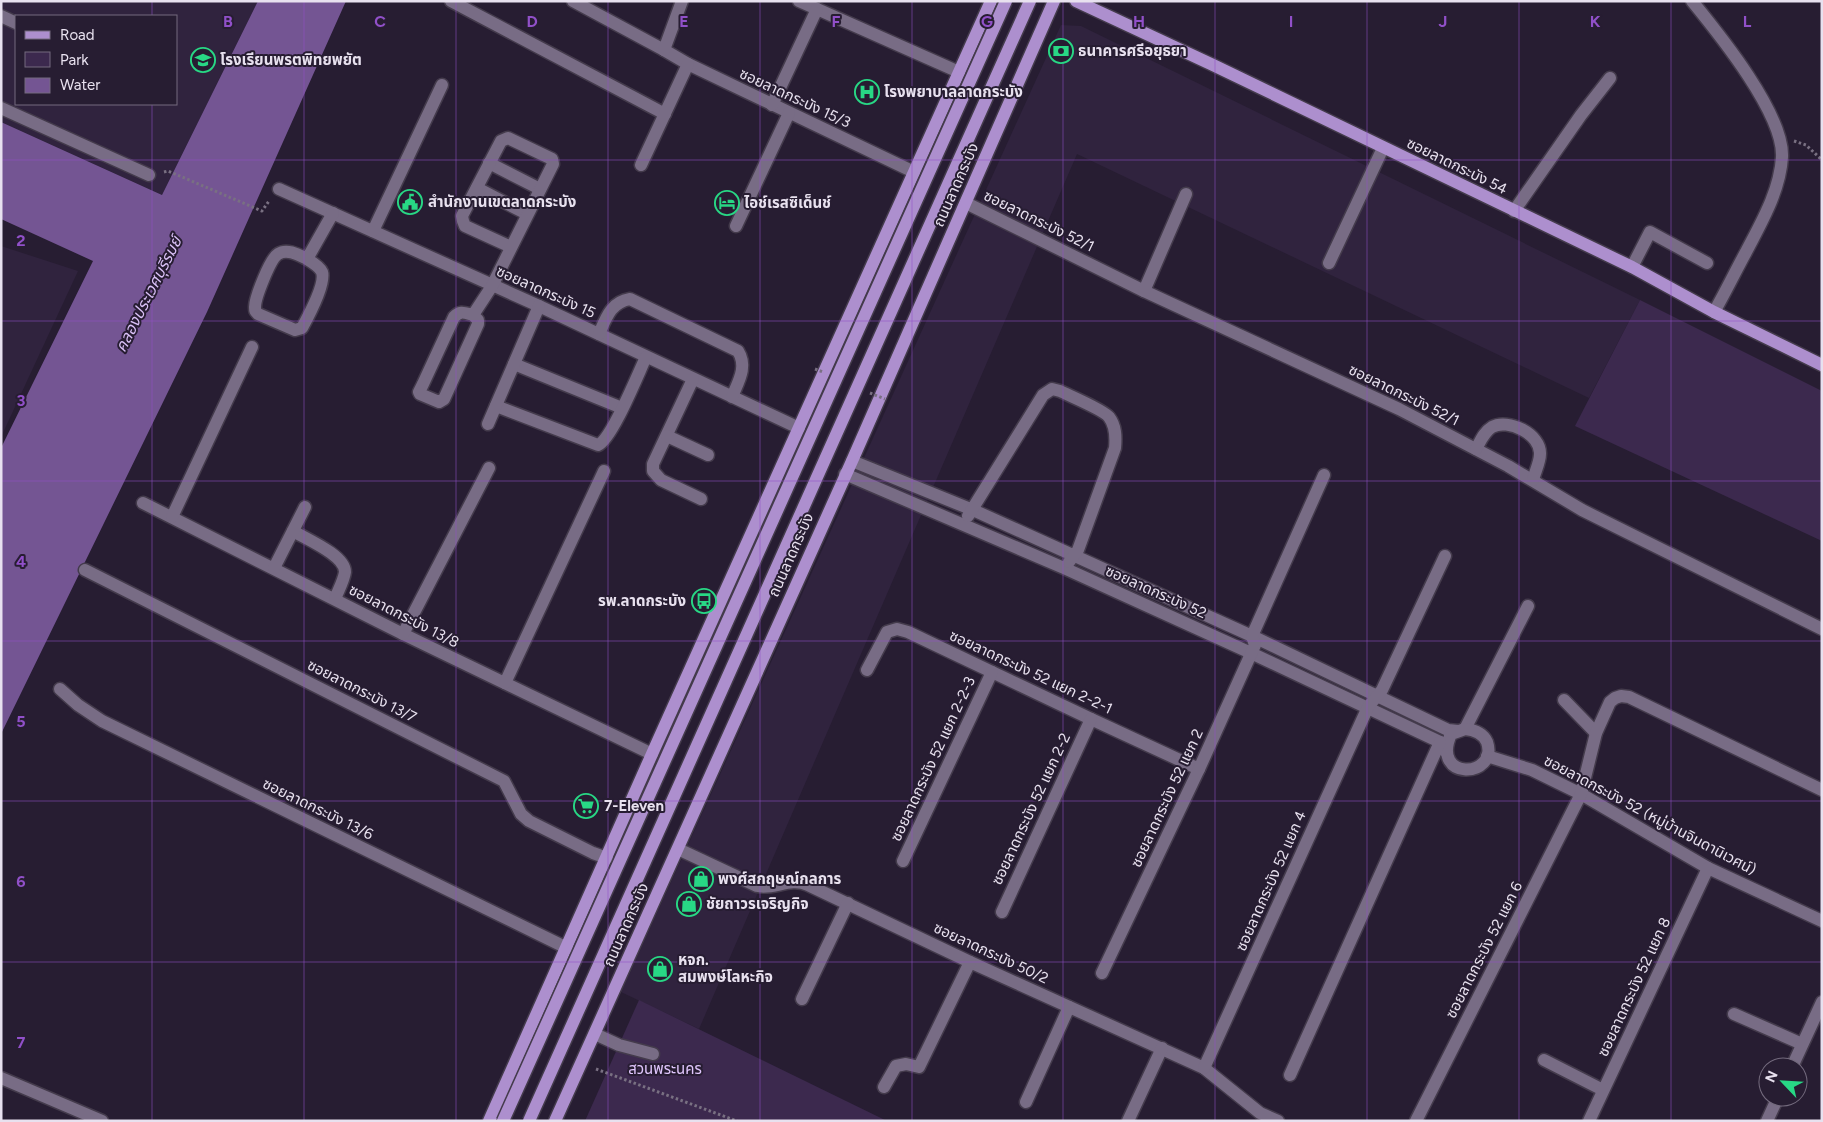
<svg xmlns="http://www.w3.org/2000/svg" width="1823" height="1122" font-family="Figtree,'Noto Sans Thai',sans-serif">
<rect width="100%" height="100%" fill="#271d32"/>
<g fill="#30233e" fill-rule="evenodd">
<path d="M1 1H258L162 195 1 122ZM16 16H176V104H16Z"/>
<polygon points="1061,25 1081,26 1640,300 1589,398 1077,154 699,1029 621,992"/>
<polygon points="1,246 78,271 1,437"/>
</g>
<g fill="#3c294e">
<polygon points="1640,300 1822,391 1822,541 1575,426"/>
<polygon points="639,1000 887,1121 585,1121"/>
</g>
<polygon fill="#745593" points="258,1 346,1 207,312 1,734 1,448 93,261 1,219 1,122 162,195"/>
<g fill="none" stroke-linecap="round" stroke-linejoin="round">
<defs>
<g id="minor">
<polyline points="451,1 665,114"/>
<polyline points="573,1 664,50 688,64 914,172"/>
<polyline points="799,1 959,72"/>
<path d="M1692 1C1719 34 1784 114 1782 157 1780 191 1761 223 1746 252 1735 272 1725 293 1714 312"/>
<polyline points="1,16 16,23"/>
<polyline points="664,50 682,1"/>
<polyline points="772,105 817,9"/>
<polyline points="1,108 149,175"/>
<polyline points="489,163 540,189"/>
<polyline points="641,165 688,64"/>
<polyline points="477,188 527,214"/>
<polyline points="279,189 539,306 799,428"/>
<polyline points="966,203 1144,291 1399,409 1508,466 1582,510 1822,629"/>
<polyline points="1514,211 1581,115 1610,78"/>
<polyline points="736,226 789,113"/>
<polyline points="373,231 442,85"/>
<path d="M307 259C312 262 320 267 322 272 326 284 308 317 302 328L295 330 258 314C255 311 255 311 255 307 255 298 270 259 278 254 287 248 299 255 307 259L333 213"/>
<polyline points="1329,263 1383,148"/>
<polyline points="1632,267 1650,232 1707,263"/>
<polyline points="1144,291 1186,194"/>
<path d="M473 315C465 313 460 310 454 317L423 384 419 392 420 394 439 402 444 399 478 324V320L473 315 492 286 553 164 552 159 508 138 501 141 462 216 463 221 465 226 511 247"/>
<path d="M599 334C606 318 611 302 630 299L738 351C748 367 738 382 732 397"/>
<polyline points="514,364 622,408"/>
<polyline points="693,379 653,464 653,471 661,480 701,499"/>
<path d="M496 406 598 445C612 439 638 374 646 357"/>
<polyline points="488,424 539,306"/>
<polyline points="667,436 708,455"/>
<path d="M1476 449C1481 440 1484 432 1492 427 1508 418 1541 434 1540 454 1540 462 1535 472 1533 480"/>
<polyline points="852,461 973,510 1252,636 1448,730 1458,731"/>
<polyline points="845,474 1064,568 1251,653 1440,742 1446,752"/>
<polyline points="143,503 403,634 652,754"/>
<path d="M968 516 1043 395 1052 389 1060 391C1070 396 1104 410 1109 417 1116 426 1116 437 1115 448L1078 550 1069 562"/>
<polyline points="172,517 252,347"/>
<path d="M293 531C306 539 345 555 345 572 344 580 338 591 335 599"/>
<polyline points="274,568 305,507"/>
<polyline points="85,570 504,781 521,814 529,821 593,853 607,858"/>
<polyline points="403,634 489,468"/>
<polyline points="867,670 887,632 897,629 908,632 1091,719 1199,769"/>
<polyline points="505,683 604,471"/>
<polyline points="60,689 78,705 102,721 567,948"/>
<polyline points="1564,700 1596,733"/>
<polyline points="1465,729 1528,606"/>
<path d="M1465 729C1475 730 1483 733 1487 742 1499 778 1430 782 1451 734Z"/>
<polyline points="1487,756 1532,770 1581,794 1708,868 1822,921"/>
<path d="M678 849 757 886C774 890 790 877 808 885L970 962 1204 1068 1260 1113 1278 1121"/>
<polyline points="903,861 992,672"/>
<polyline points="1002,912 1091,719"/>
<polyline points="1102,973 1199,769 1255,645 1252,636 1324,475"/>
<polyline points="802,999 848,903"/>
<polyline points="1734,1014 1802,1044"/>
<polyline points="595,1034 619,1045 653,1054"/>
<polyline points="1544,1060 1603,1090"/>
<polyline points="1792,1067 1822,1002"/>
<polyline points="1204,1068 1368,707 1382,690 1445,556"/>
<polyline points="1290,1075 1440,742"/>
<polyline points="1,1078 102,1121"/>
<polyline points="884,1087 896,1066 906,1064 919,1067 970,962"/>
<polyline points="1026,1102 1069,1007"/>
<polyline points="1128,1121 1162,1048"/>
<polyline points="1416,1121 1581,794 1596,733 1610,702 1615,698 1621,696 1629,697 1822,790"/>
<polyline points="1589,1121 1708,868"/>
<polyline points="1767,1121 1778,1097"/>
</g>
<g id="major">
<polyline points="1076,1 1213,65 1632,267 1714,312 1822,365"/>
<polyline points="489,1121 652,754 991,1"/>
<polyline points="555,1121 852,461 1054,1"/>
</g>
</defs>
<use href="#minor" stroke="#443b4c" stroke-width="15"/>
<use href="#major" stroke="#443b4c" stroke-width="15"/>
<g stroke="#797082" stroke-width="3" stroke-dasharray="2.5 2.5" stroke-linecap="butt">
<polyline points="1794,141 1806,145 1822,160"/>
<polyline points="164,172 168,171 262,211 269,201"/>
<polyline points="596,1069 737,1121"/>
</g>
<use href="#minor" stroke="#786c85" stroke-width="12"/>
<use href="#major" stroke="#ad8fce" stroke-width="12"/>
<defs>
<g id="major-bridge">
<polyline points="503,1121 1006,1"/>
<polyline points="529,1121 1030,1"/>
</g>
</defs>
<use href="#major-bridge" stroke="#443b4c" stroke-width="15" stroke-linecap="butt"/>
<g stroke="#797082" stroke-width="3" stroke-dasharray="2.5 2.5" stroke-linecap="butt">
<polyline points="815,369 823,372"/>
<polyline points="870,393 885,399"/>
</g>
<use href="#major-bridge" stroke="#ad8fce" stroke-width="12"/>
</g>
<path fill="none" stroke="#9150c9" stroke-width="1" stroke-opacity="0.55" d="M152 1V16M304 1V1121M456 1V1121M608 1V1121M760 1V1121M912 1V1121M1063 1V1121M1215 1V1121M1367 1V1121M1519 1V1121M1671 1V1121M152 104V1121M1 160H1822M1 321H1822M1 481H1822M1 641H1822M1 801H1822M1 962H1822"/>
<defs>
<symbol id="bank-ring" viewBox="-11 -11 22 22"><circle r="9.5" fill="#271d32" stroke="#28d885" stroke-width="1.5"/><path d="M-6-4H6V4H-6ZM0-2.3a2.3 2.3 0 1 0 0 4.6a2.3 2.3 0 1 0 0-4.6Z" fill="#28d885"/></symbol>
<symbol id="school-ring" viewBox="-11 -11 22 22"><circle r="9.5" fill="#271d32" stroke="#28d885" stroke-width="1.5"/><path d="M0-5L7-2L0 1L-7-2ZM-4 1L0 2.5L4 1V4Q0 6-4 4Z" fill="#28d885"/></symbol>
<symbol id="hospital-ring" viewBox="-11 -11 22 22"><circle r="9.5" fill="#271d32" stroke="#28d885" stroke-width="1.5"/><path d="M-5-5h3v3.5h4V-5h3V5h-3V1.5h-4V5h-3Z" fill="#28d885"/></symbol>
<symbol id="civic-ring" viewBox="-11 -11 22 22"><circle r="9.5" fill="#271d32" stroke="#28d885" stroke-width="1.5"/><path d="M-.6-6.5H3V-4.5H.6V-3L4-1V1h2V6H-6V1h2V-1L-.6-3ZM-1.2 2.5V6h2.4V2.5Z" fill="#28d885"/></symbol>
<symbol id="hotel-ring" viewBox="-11 -11 22 22"><circle r="9.5" fill="#271d32" stroke="#28d885" stroke-width="1.5"/><path d="M-6-4.5h1.5V1H6V5H4.5V3h-9V5H-6ZM-4 0a1.8 1.8 0 1 1 3.6 0ZM.5 0V-2.5h3Q6-2.5 6 0Z" fill="#28d885"/></symbol>
<symbol id="bus-ring" viewBox="-11 -11 22 22"><circle r="9.5" fill="#271d32" stroke="#28d885" stroke-width="1.5"/><path d="M-5-6H5V4H4V6H2V4H-2V6H-4V4H-5ZM-3.5-4V0h7V-4ZM-3.5 1.2v1.5H-2V1.2ZM2 1.2v1.5H3.5V1.2Z" fill="#28d885"/></symbol>
<symbol id="supermarket-ring" viewBox="-11 -11 22 22"><circle r="9.5" fill="#271d32" stroke="#28d885" stroke-width="1.5"/><path d="M-6-5.5h2.5l.6 2H6L4.5 2H-2.5L-4.4-4H-6ZM-1.5 3.2a1.3 1.3 0 1 0 .1 0ZM3 3.2a1.3 1.3 0 1 0 .1 0Z" fill="#28d885"/></symbol>
<symbol id="shop-ring" viewBox="-11 -11 22 22"><circle r="9.5" fill="#271d32" stroke="#28d885" stroke-width="1.5"/><path d="M-5-2.5h2.3a2.7 3.5 0 0 1 5.4 0H5L5.5 6h-11ZM-1.5-2.5h3a1.5 2.3 0 0 0-3 0Z" fill="#28d885"/></symbol>
</defs>
<g fill-rule="evenodd">
<use href="#bank-ring" x="1047" y="37" width="28" height="28"/>
<use href="#school-ring" x="189" y="46" width="28" height="28"/>
<use href="#hospital-ring" x="853" y="78" width="28" height="28"/>
<use href="#civic-ring" x="396" y="188" width="28" height="28"/>
<use href="#hotel-ring" x="713" y="189" width="28" height="28"/>
<use href="#bus-ring" x="690" y="587" width="28" height="28"/>
<use href="#supermarket-ring" x="572" y="792" width="28" height="28"/>
<use href="#shop-ring" x="687" y="865" width="28" height="28"/>
<use href="#shop-ring" x="675" y="890" width="28" height="28"/>
<use href="#shop-ring" x="646" y="955" width="28" height="28"/>
</g>
<g text-anchor="middle" stroke-width="4" stroke-linejoin="round" paint-order="stroke">
<g font-size="15" font-weight="bold" fill="#e8e1ef" stroke="#271d32" text-anchor="start">
<text x="1078" y="56">ธนาคารศรีอยุธยา</text>
<text x="220" y="65">โรงเรียนพรตพิทยพยัต</text>
<text x="884" y="97">โรงพยาบาลลาดกระบัง</text>
<text x="428" y="207">สำนักงานเขตลาดกระบัง</text>
<text x="744" y="208">ไอช์เรสซิเด็นช์</text>
<text x="686" y="606" text-anchor="end">รพ.ลาดกระบัง</text>
<text x="604" y="811">7-Eleven</text>
<text x="718" y="884">พงศ์สกฤษณ์กลการ</text>
<text x="706" y="909">ชัยถาวรเจริญกิจ</text>
<text x="678" y="965">หจก.<tspan x="678" dy="17">สมพงษ์โลหะกิจ</tspan></text>
</g>
<g font-size="15" fill="#e8e1ef" stroke="#271d32">
<text transform="translate(795 98) rotate(25)" y="5">ซอยลาดกระบัง 15/3</text>
<text transform="translate(1457 166) rotate(26)" y="5">ซอยลาดกระบัง 54</text>
<text transform="translate(956 185) rotate(-66)" y="5">ถนนลาดกระบัง</text>
<text transform="translate(1039 221) rotate(26)" y="5">ซอยลาดกระบัง 52/1</text>
<text transform="translate(546 292) rotate(24)" y="5">ซอยลาดกระบัง 15</text>
<text transform="translate(1404 395) rotate(26)" y="5">ซอยลาดกระบัง 52/1</text>
<text transform="translate(791 555) rotate(-66)" y="5">ถนนลาดกระบัง</text>
<text transform="translate(1156 592) rotate(24)" y="5">ซอยลาดกระบัง 52</text>
<text transform="translate(404 616) rotate(27)" y="5">ซอยลาดกระบัง 13/8</text>
<text transform="translate(1031 672) rotate(25)" y="5">ซอยลาดกระบัง 52 แยก 2-2-1</text>
<text transform="translate(362 691) rotate(27)" y="5">ซอยลาดกระบัง 13/7</text>
<text transform="translate(933 759) rotate(-65)" y="5">ซอยลาดกระบัง 52 แยก 2-2-3</text>
<text transform="translate(1167 798) rotate(-65)" y="5">ซอยลาดกระบัง 52 แยก 2</text>
<text transform="translate(318 809) rotate(26)" y="5">ซอยลาดกระบัง 13/6</text>
<text transform="translate(1031 809) rotate(-65)" y="5">ซอยลาดกระบัง 52 แยก 2-2</text>
<text transform="translate(1650 815) rotate(28)" y="5">ซอยลาดกระบัง 52 (หมู่บ้านจินดานิเวศน์)</text>
<text transform="translate(1271 881) rotate(-66)" y="5">ซอยลาดกระบัง 52 แยก 4</text>
<text transform="translate(626 925) rotate(-66)" y="5">ถนนลาดกระบัง</text>
<text transform="translate(1484 950) rotate(-63)" y="5">ซอยลาดกระบัง 52 แยก 6</text>
<text transform="translate(991 953) rotate(25)" y="5">ซอยลาดกระบัง 50/2</text>
<text transform="translate(1634 987) rotate(-65)" y="5">ซอยลาดกระบัง 52 แยก 8</text>
</g>
<g font-size="15" fill="#e0c6fd" stroke="#271d32">
<text x="665" y="1074">สวนพระนคร</text>
</g>
<g font-size="16" font-style="italic" fill="#dac1f7" stroke="#271d32">
<text transform="translate(148 294) rotate(-63)" y="6">คลองประเวศบุรีรมย์</text>
</g>
</g>
<g font-size="16" text-anchor="middle" font-weight="bold" fill="#9150c9" stroke="#271d32" stroke-width="4" stroke-linejoin="round" paint-order="stroke">
<text x="228" y="27">B</text>
<text x="380" y="27">C</text>
<text x="532" y="27">D</text>
<text x="684" y="27">E</text>
<text x="836" y="27">F</text>
<text x="987" y="27">G</text>
<text x="1139" y="27">H</text>
<text x="1291" y="27">I</text>
<text x="1443" y="27">J</text>
<text x="1595" y="27">K</text>
<text x="1747" y="27">L</text>
<text x="21" y="246">2</text>
<text x="21" y="406">3</text>
<text x="21" y="567">4</text>
<text x="21" y="727">5</text>
<text x="21" y="887">6</text>
<text x="21" y="1048">7</text>
</g>
<rect width="1823" height="1122" fill="none" stroke="#e8e1ef" stroke-width="5"/>
<rect x="15" y="15" width="162" height="90" fill="#271d32" stroke="#746b7e"/>
<rect x="25" y="31" width="25" height="8" fill="#ad8fce" stroke="#746b7e"/>
<text x="60" y="40" font-size="15" fill="#e8e1ef">Road</text>
<rect x="25" y="52" width="25" height="15" fill="#3c294e" stroke="#746b7e"/>
<text x="60" y="65" font-size="15" fill="#e8e1ef">Park</text>
<rect x="25" y="78" width="25" height="15" fill="#745593" stroke="#746b7e"/>
<text x="60" y="90" font-size="15" fill="#e8e1ef">Water</text>
<g transform="translate(1783 1082) rotate(295)"><circle r="24" fill="#271d32" stroke="#746b7e"/>
<path d="M0-4L9 19L0 12L-9 19Z" fill="#28d885"/>
<text y="-8" font-size="14" font-weight="bold" text-anchor="middle" fill="#e8e1ef">N</text>
</g>
</svg>
